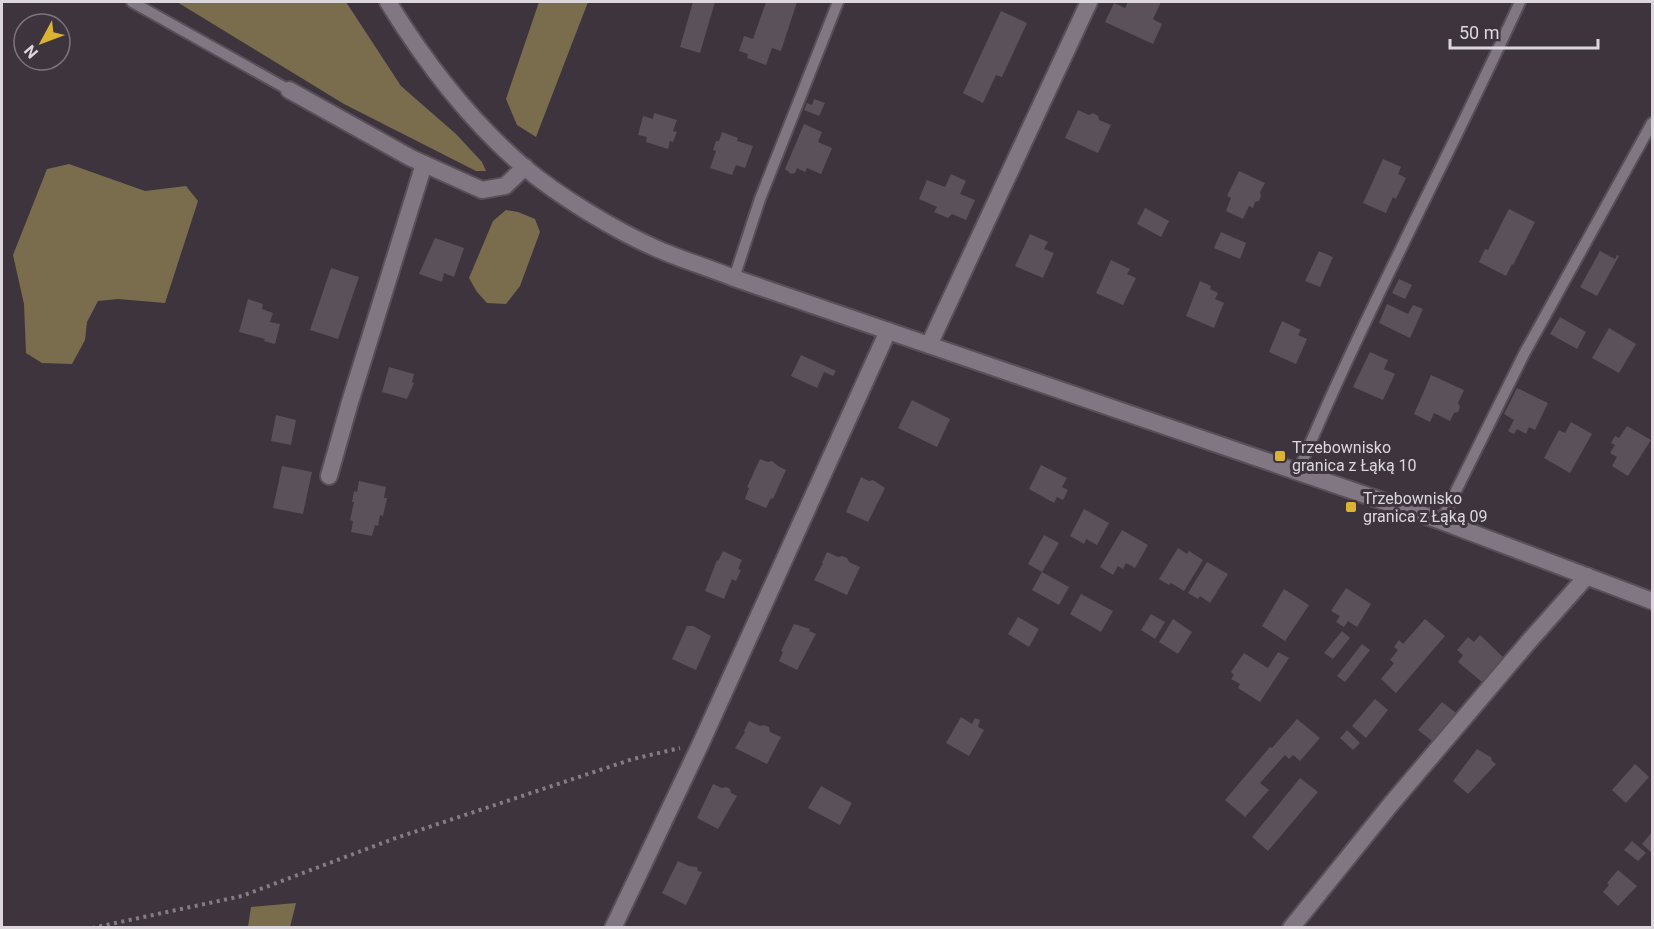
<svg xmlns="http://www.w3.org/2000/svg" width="1654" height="929" font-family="Roboto,sans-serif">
<rect width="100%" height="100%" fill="#3d343e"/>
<g fill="#796d4e">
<polygon points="177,2 346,2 401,86 456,134 482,162 486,171 476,171 344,104"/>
<polygon points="539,2 588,2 536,137 517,125 506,99"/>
<polygon points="69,164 145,191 186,186 198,201 165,303 118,299 98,301 87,322 85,340 72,364 42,363 26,353 24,304 13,255 47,169"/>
<polygon points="506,210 518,212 535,219 540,232 520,286 506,304 487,303 477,292 469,278 493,221"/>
<polygon points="296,903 290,927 248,927 251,907"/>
</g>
<g fill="#5a515b">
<polygon points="693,2 715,2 700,53 680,47"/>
<polygon points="766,2 797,2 781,51 772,48 766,65 747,58 748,54 739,51 744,36 753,39"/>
<polygon points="1128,2 1161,2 1153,19 1162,24 1153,44 1105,22 1114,3 1125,8"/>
<polygon points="1001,11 1027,23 1002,77 996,75 983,103 963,93"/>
<polygon points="814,99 825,103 819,116 804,110 807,103 812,105"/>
<polygon points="1078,110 1089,115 1093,113 1098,116 1099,120 1111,125 1098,153 1065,138"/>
<polygon points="654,113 677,120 673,131 677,132 673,142 670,141 668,149 646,142 647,137 638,135 643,116 653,119"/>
<polygon points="804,124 822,132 818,142 832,148 821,174 807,168 805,172 797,168 795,173 791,174 785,169"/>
<polygon points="722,132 738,138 737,141 753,146 745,168 736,165 732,175 710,168 716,151 713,150 716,141 719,141"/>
<polygon points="1383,159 1401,167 1398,174 1406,178 1396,199 1393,197 1386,213 1363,203"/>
<polygon points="1239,171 1265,183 1260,192 1261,196 1259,201 1255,202 1253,208 1249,206 1243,219 1226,211 1231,198 1227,196"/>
<polygon points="951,174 966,181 960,194 975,200 966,220 952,214 948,218 934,212 937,207 919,199 927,180 945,187"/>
<polygon points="1145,208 1169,221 1161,237 1137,224"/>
<polygon points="1509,209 1535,222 1513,265 1512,264 1506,276 1479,262 1485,249 1488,250"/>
<polygon points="1221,232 1246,243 1240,259 1214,248"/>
<polygon points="1030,234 1048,242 1044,249 1054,253 1043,278 1015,266"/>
<polygon points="435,238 464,248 454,277 444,273 442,282 419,274"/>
<polygon points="1319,251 1333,257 1320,287 1305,281"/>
<polygon points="1600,251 1615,259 1617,255 1619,256 1597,296 1580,287"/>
<polygon points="1111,260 1130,269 1127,274 1136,278 1123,305 1096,293"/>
<polygon points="331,268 359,277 338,339 310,330"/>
<polygon points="1399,279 1412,285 1405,299 1392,293"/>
<polygon points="1200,281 1211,286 1210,289 1218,293 1215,299 1224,303 1214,328 1186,316"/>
<polygon points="248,299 263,304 262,309 273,313 270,322 280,324 275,344 264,341 265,339 239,332"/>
<polygon points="1387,304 1408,314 1413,305 1423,309 1410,338 1379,323"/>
<polygon points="1560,317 1586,332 1577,349 1550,334"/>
<polygon points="1282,321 1301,330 1298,335 1307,339 1296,364 1269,352"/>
<polygon points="1609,328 1636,344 1619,373 1592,358"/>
<polygon points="1370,352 1388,360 1384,369 1395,374 1383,400 1353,387"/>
<polygon points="801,355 836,371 833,376 824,372 817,388 791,376"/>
<polygon points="389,367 414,374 412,382 414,383 407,399 382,392"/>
<polygon points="1431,375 1464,390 1458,403 1460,407 1458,412 1454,413 1450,421 1434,413 1430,422 1414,414"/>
<polygon points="1517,388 1548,403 1535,430 1529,427 1526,434 1517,429 1514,434 1508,431 1514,420 1504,414"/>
<polygon points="912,400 950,419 937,447 898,428"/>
<polygon points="276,415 296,420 291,445 271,441"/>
<polygon points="1571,422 1592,434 1570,473 1544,458 1559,430 1565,433"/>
<polygon points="1627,426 1651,440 1628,476 1612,466 1617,457 1610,453 1615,445 1611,443 1615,436 1619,438"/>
<polygon points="760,459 768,462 772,461 778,466 786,470 773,499 771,498 766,508 745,499 749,488 747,487"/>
<polygon points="1041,465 1067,478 1062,487 1068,490 1063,500 1057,497 1054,503 1029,489"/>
<polygon points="282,466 312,472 303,514 273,508"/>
<polygon points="861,477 869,481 873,480 885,488 868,522 846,512"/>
<polygon points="359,481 386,487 384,498 387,498 383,516 380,515 378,526 375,525 372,536 351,532 353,521 350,520 354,502 352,502 354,491 357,492"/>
<polygon points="1084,509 1109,523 1097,545 1086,539 1084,544 1070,536"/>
<polygon points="1122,530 1148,545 1135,568 1126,563 1123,569 1118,566 1113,575 1100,567"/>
<polygon points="1044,535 1059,543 1042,572 1028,564"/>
<polygon points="1178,548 1187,554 1189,551 1203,560 1184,591 1171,583 1169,585 1159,579"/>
<polygon points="723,551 742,560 738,569 741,570 736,581 732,579 724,599 705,591 717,560 718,561"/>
<polygon points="827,552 838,557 842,556 847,558 849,562 860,567 847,595 814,580 823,563 822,563"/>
<polygon points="1207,562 1228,574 1210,603 1200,596 1198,599 1188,593"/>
<polygon points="1042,572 1069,587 1059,605 1032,590"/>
<polygon points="1346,588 1371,604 1357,627 1348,621 1344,627 1336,622 1340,616 1331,611"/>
<polygon points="1284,589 1309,605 1285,641 1262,626"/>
<polygon points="1081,594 1113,611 1101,632 1070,614"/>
<polygon points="1151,614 1165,622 1155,639 1141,630"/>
<polygon points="1018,617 1039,629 1029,647 1008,634"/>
<polygon points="1173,619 1192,632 1178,654 1159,642"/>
<polygon points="1425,619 1445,636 1396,693 1381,679 1394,663 1390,660 1398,650 1394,647 1399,640 1403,644"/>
<polygon points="794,624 810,629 809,631 816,634 797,670 779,661 783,652 781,651"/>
<polygon points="687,626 693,626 711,636 696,670 672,659"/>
<polygon points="1342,631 1350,638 1333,659 1324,653"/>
<polygon points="1480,635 1503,657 1482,682 1458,662 1463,655 1457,650 1468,637 1474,642"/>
<polygon points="1362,644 1370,650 1345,682 1337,676"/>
<polygon points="1278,652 1289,658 1260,702 1238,688 1240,684 1231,679 1234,675 1231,672 1244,653 1268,668"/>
<polygon points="1375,699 1388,710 1366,738 1352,726"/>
<polygon points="1442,702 1456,713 1432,741 1418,730"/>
<polygon points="961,717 972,724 975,718 980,720 978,727 984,730 969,756 946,743"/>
<polygon points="1297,719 1320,738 1300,761 1293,755 1289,759 1285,755 1260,783 1269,790 1245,817 1225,800 1270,747 1272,748"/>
<polygon points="749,721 760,726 764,725 769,727 770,732 781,737 767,764 735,748 745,732 744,731"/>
<polygon points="1347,730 1360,743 1353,750 1340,738"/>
<polygon points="1477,749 1492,758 1491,760 1496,764 1468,794 1453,781"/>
<polygon points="1635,764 1649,777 1626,803 1612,790"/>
<polygon points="1300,778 1318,792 1268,851 1252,837"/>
<polygon points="713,784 722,788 726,787 730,789 731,793 737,796 718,829 697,818"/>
<polygon points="821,786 852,803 840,825 808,808"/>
<polygon points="1652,832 1652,853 1642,844"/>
<polygon points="1632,841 1646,853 1638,861 1624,850"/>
<polygon points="678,861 689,866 697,867 698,871 702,872 686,905 662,893"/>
<polygon points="1618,870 1637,886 1618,906 1603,892 1609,885 1607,883"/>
</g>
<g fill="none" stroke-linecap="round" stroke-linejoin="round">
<defs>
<g id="service">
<polyline points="132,2 289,90"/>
<polyline points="734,278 760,199 838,2"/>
<path d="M1298 472C1365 312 1448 159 1520 2"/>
<polyline points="1441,521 1524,354 1652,123"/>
</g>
<g id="minor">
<polyline points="289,90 411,158 482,190 505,186 525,167"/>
<polyline points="929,345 1089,2"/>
<polyline points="329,476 350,402 424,164"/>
<polyline points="613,928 701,743 888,331"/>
<polyline points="1291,928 1391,804 1531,639 1587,576"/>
</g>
<path id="tertiary" d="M388 2C425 62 470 121 524 167 559 196 611 228 653 247 679 259 707 267 734 278L1441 521 1652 601"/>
</defs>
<use href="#service" stroke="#585059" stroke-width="14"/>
<use href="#minor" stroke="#585059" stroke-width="20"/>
<use href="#tertiary" stroke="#585059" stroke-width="20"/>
<polyline stroke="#857d86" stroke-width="4" stroke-dasharray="3 4.5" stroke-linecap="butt" points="92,928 242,896 393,839 633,759 680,748"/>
<use href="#service" stroke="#817783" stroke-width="10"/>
<use href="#minor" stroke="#817783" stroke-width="16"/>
<use href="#tertiary" stroke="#817783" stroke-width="16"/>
</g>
<g fill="#dbb333" stroke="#3d343e" stroke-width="2">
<rect x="1274" y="450" width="12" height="12" rx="3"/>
<rect x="1345" y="501" width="12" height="12" rx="3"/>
</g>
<g text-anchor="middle" stroke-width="6" stroke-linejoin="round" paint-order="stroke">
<g font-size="16" fill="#dcd7dd" stroke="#3d343e" text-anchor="start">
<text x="1292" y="453">Trzebownisko<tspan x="1292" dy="18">granica z Łąką 10</tspan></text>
<text x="1363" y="504">Trzebownisko<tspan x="1363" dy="18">granica z Łąką 09</tspan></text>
</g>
</g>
<rect width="1654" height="929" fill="none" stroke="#dcd7dd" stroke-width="6"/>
<g transform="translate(42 42) rotate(229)"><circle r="28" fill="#3d343e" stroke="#7d757e" stroke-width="1.5"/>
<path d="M0-4.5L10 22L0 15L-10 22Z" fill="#dbb333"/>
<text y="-9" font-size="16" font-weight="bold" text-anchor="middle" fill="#dcd7dd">N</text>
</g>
<path d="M1450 39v9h148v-9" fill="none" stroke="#dcd7dd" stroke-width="3"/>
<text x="1459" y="39" font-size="18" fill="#dcd7dd" stroke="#3d343e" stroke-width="4.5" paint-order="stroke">50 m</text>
</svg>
